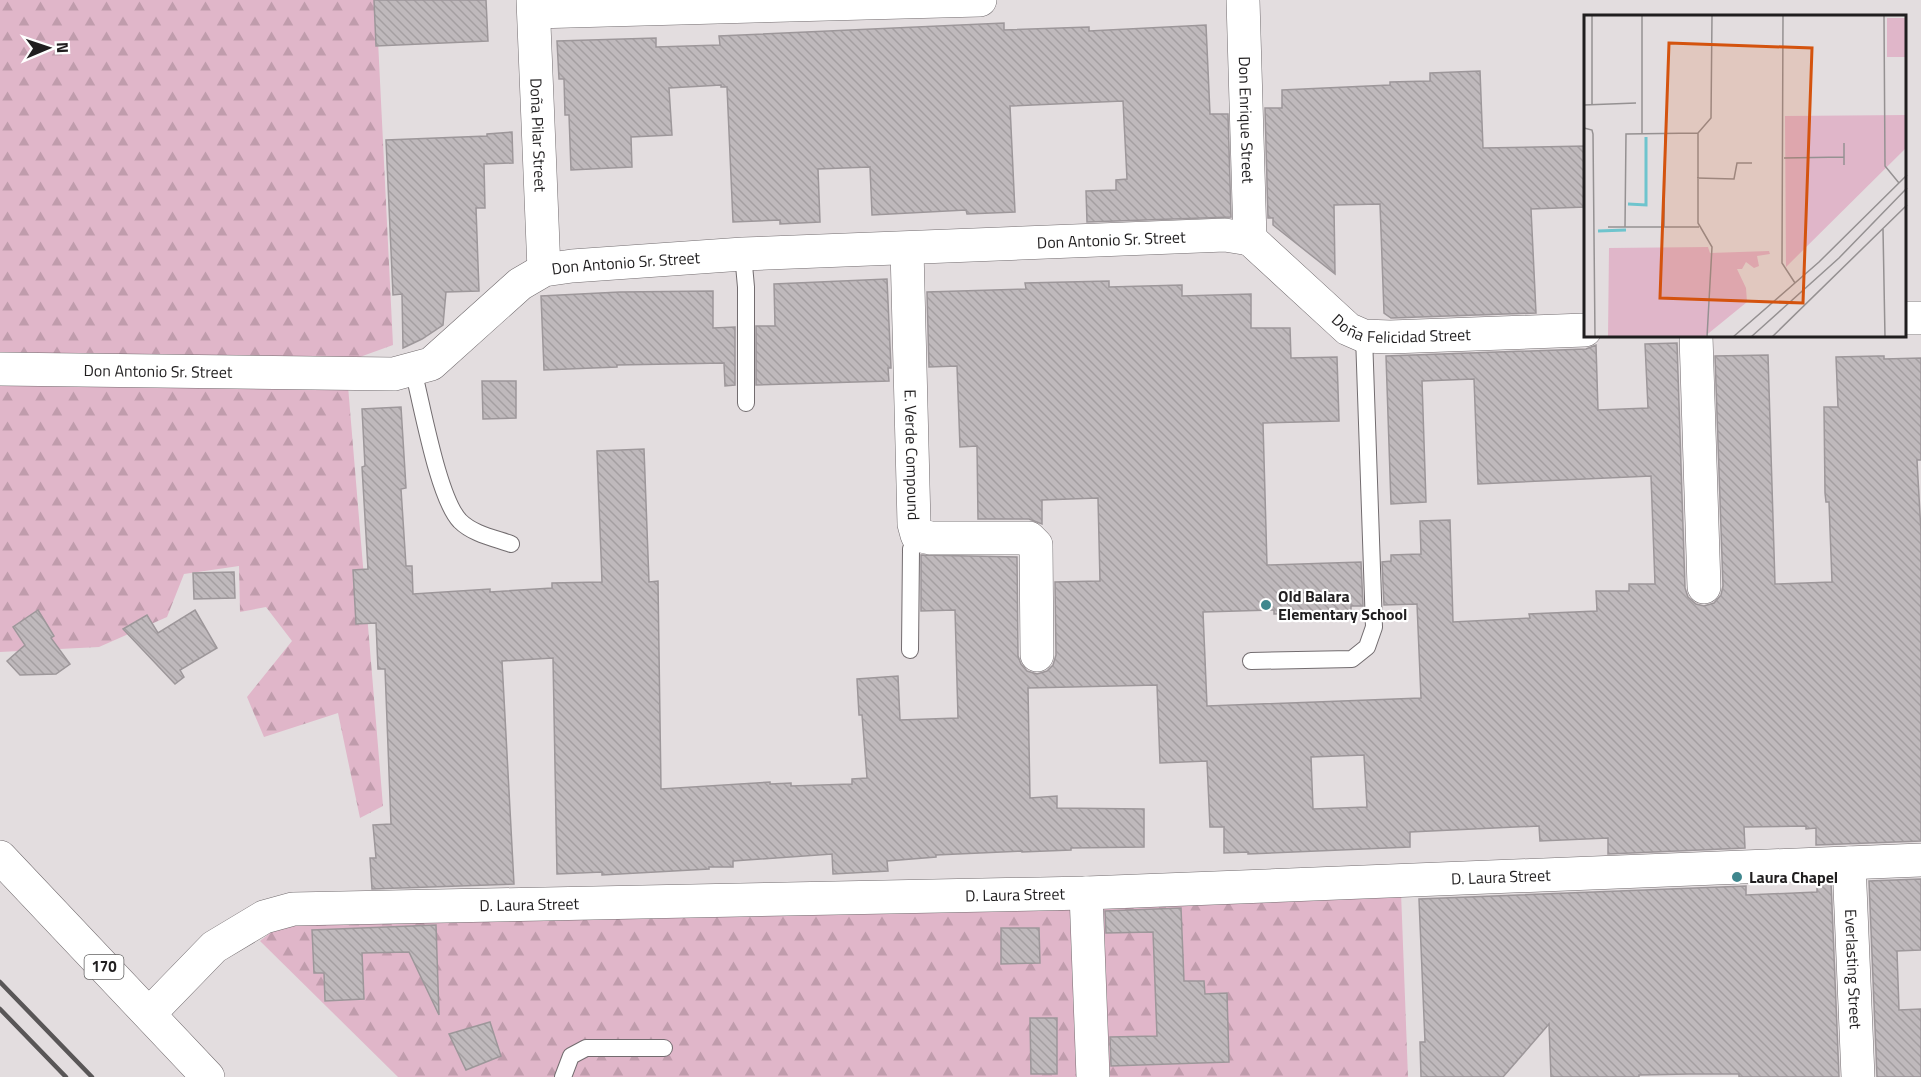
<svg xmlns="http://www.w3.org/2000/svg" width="1921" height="1077" font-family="'Titillium Web',sans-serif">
<defs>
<pattern id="forest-firs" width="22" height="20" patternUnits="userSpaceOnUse" patternTransform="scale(1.5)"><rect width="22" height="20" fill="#e0b6c9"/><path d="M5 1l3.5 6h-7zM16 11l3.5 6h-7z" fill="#c09cac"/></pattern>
<pattern id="building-back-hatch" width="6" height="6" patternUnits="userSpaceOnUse" patternTransform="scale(1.5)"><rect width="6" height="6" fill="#bfb9bc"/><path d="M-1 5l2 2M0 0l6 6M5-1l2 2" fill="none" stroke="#a49fa1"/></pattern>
</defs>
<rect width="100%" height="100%" fill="#e3dddf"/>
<g fill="url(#forest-firs)">
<polygon points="0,0 376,0 393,345 346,362 383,806 360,818 338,713 264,737 247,697 292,641 266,607 240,612 239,566 184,574 167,617 99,647 0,652"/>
<polygon points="1401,892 1408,1077 398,1077 260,941 289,918"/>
</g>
<g fill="url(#building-back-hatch)" stroke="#9d979a" stroke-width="1.5" fill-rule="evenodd">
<polygon points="374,0 486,0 488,41 376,46"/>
<polygon points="1004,23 1004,30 1089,27 1089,31 1206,25 1210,114 1228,114 1231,217 1087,222 1086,191 1116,190 1116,180 1127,179 1123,101 1010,106 1015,212 967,214 966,210 872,215 870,167 818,169 820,222 780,224 780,220 733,222 727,87 721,87 721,85 669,88 672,135 631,137 632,167 571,170 569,115 565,115 564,79 559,79 557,41 656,38 656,47 720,45 719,36"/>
<polygon points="1480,71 1483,148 1585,146 1585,207 1531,209 1536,313 1391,318 1384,313 1380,204 1334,205 1335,274 1273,225 1273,218 1268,218 1265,108 1282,108 1282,90 1390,85 1390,82 1430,81 1430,73"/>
<polygon points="512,132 513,163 484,164 485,208 476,208 479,291 446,292 443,325 422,339 403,348 402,294 393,295 386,140 487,136 487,134"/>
<polygon points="887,279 891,368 888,368 889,381 756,385 756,326 775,326 774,284"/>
<path d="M1109 281V287L1182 285V296L1251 294V328H1290L1291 358 1337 357 1339 421 1263 423 1267 565 1361 562 1363 606H1351V612L1274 614V610L1203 612 1207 706 1421 698 1417 604 1384 605 1382 562 1391 561V555L1421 554 1420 521 1450 520 1453 622 1530 618 1529 614 1597 611 1596 591H1629V584H1655L1651 476 1478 484 1474 379 1422 381 1426 502 1391 504 1386 356 1586 349 1596 345 1598 410 1648 408 1645 344 1677 343 1685 588 1688 597 1696 604 1704 606 1714 603 1721 595 1723 586 1715 356 1768 355 1775 584 1832 582 1829 502H1826L1825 493 1824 407H1838L1836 357 1878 356H1884V359L1921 358V460H1917L1921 532V841L1816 845V828L1806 829V826L1744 827 1745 848 1608 854V838L1540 841 1539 826 1410 832V847L1248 854V852L1224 853V827H1210L1207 761 1160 763 1157 685 1028 688 1030 798 1057 796V808L1144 809V847L1071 848V850L1022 852V851L936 855V857L887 861 888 871 833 874 832 854 733 861V867H709V869L602 875V872L557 874 553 658 502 661 514 884 372 889 370 858H376L373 825 391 824 385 669H378L376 623 356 624 353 570 368 569 362 467 365 466 362 409 401 407 406 488 401 489 406 566H412L413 594 490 589V592L552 588V583L602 582 597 451 644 449 649 582 658 581 661 789 770 782V784L791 783V786L852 784V779L867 778 862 715H859L857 679 898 676 900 720 958 718 955 610 921 611V555L1017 557 1018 656 1021 664 1027 671 1037 674 1047 671 1053 665 1056 655 1055 582 1100 581 1098 498 1042 500V524L1029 519H978L977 446 960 447 957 366 929 367 927 292 1026 289 1025 283ZM1364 755 1367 807 1313 809 1311 757Z"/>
<polygon points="713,291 713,328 735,327 735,385 725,386 724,363 617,365 617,367 544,370 541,296 620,292"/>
<polygon points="482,381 516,381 516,418 483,419"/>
<polygon points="234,572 235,598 194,599 193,573"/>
<polygon points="38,610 54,636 51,638 70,664 56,674 20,675 7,661 25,645 13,627"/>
<polygon points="195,610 217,648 180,670 184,677 175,684 123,629 147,615 158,633"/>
<polygon points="1921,879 1921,950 1897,951 1899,1010 1921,1009 1921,1077 1877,1077 1869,881"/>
<polygon points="1831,882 1839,1077 1739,1077 1739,1074 1689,1074 1639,1075 1639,1077 1551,1077 1549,1024 1503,1077 1421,1077 1420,1042 1425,1042 1419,899 1746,886 1746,895 1817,892 1817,883"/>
<polygon points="1181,908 1184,981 1204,981 1205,994 1227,993 1229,1062 1111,1066 1110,1037 1157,1036 1153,932 1106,933 1105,911"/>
<polygon points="436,925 439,1015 409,952 362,953 364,999 325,1001 324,973 314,973 312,930"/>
<polygon points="1001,928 1039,928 1040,963 1001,964"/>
<polygon points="1030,1018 1057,1018 1057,1074 1031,1074"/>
<polygon points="490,1022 501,1056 466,1070 449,1034"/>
</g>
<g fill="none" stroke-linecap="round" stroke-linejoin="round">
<defs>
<g id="lane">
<polyline points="743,254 746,287 746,403"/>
<path d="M413 370C422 404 438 498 460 521 473 534 494 538 511 544"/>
<polyline points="910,650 911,549 917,535"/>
<polyline points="1251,661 1352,659 1367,647 1374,627 1364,336"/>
<polyline points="563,1077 571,1056 586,1048 664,1048"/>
</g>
<g id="street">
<path id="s1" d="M533 0 544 270"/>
<path id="s2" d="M1243 0 1250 239"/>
<polyline points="534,12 980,0"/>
<path id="s3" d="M1250 239 1348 329 1364 336 1390 337 1585 330"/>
<path id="s4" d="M907 249 914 524 917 535 931 538H1029L1036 545 1037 655"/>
<polyline points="1904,318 1921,318"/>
<polyline points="1696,336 1704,587"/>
<path id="s5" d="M0 369 394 374 431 364 520 284 544 270 572 266 743 254 1225 235 1250 239"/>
<path id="s6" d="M1849 863 1858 1077"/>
<polyline points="1086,893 1093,1077"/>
<path id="s7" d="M149 1014 214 947 264 917 293 909 1086 893 1921 860"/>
</g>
<polyline id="primary" points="0,857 208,1077"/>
</defs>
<use href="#lane" stroke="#726c6f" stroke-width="18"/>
<use href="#street" stroke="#726c6f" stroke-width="34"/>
<use href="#primary" stroke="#726c6f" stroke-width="34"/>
<use href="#lane" stroke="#fff" stroke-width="16"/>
<use href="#street" stroke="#fff" stroke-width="33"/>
<use href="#primary" stroke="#fff" stroke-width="33"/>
<g stroke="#595657" stroke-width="4.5">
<polyline points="0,982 92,1077"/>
<polyline points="0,1009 66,1077"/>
</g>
</g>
<g fill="#3f878e" stroke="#fff" stroke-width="2">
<circle cx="1266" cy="605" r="6"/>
<circle cx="1737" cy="877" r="6"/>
</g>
<g text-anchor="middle" stroke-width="4.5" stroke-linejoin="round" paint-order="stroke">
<rect fill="#fff" stroke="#636262" stroke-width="1.5" x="84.5" y="955" width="39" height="24" rx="4.5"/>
<g font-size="15" font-weight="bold" fill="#201e1f">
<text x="104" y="972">170</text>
</g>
<g font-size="16" fill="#201e1f" stroke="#fff">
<text dy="6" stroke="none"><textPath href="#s2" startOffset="120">Don Enrique Street</textPath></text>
<text dy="6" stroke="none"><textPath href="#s1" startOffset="135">Doña Pilar Street</textPath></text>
<text dy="6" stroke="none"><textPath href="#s5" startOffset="1148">Don Antonio Sr. Street</textPath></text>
<text dy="6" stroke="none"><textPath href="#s5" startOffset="662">Don Antonio Sr. Street</textPath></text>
<text dy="6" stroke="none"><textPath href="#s3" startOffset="186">Doña Felicidad Street</textPath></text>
<text dy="6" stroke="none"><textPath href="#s5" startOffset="158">Don Antonio Sr. Street</textPath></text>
<text dy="6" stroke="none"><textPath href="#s4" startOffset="206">E. Verde Compound</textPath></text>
<text dy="6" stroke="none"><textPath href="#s7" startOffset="1390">D. Laura Street</textPath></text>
<text dy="6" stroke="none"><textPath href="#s7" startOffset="904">D. Laura Street</textPath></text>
<text dy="6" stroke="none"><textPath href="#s7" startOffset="418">D. Laura Street</textPath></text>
<text dy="6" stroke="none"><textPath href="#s6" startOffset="106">Everlasting Street</textPath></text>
</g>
<g font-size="16" font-weight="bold" fill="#201e1f" stroke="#fff" text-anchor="start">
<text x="1278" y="602">Old Balara<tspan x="1278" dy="18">Elementary School</tspan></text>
<text x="1749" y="883">Laura Chapel</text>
</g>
</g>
<g transform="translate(1584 15)">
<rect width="322" height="322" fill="#e3dddf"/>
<path d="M303 3H322V42H303ZM322 100V133L202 252 201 101ZM124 232 126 238 185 236 186 239 173 241 175 251 170 253 162 247 158 254H153L162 273 163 287 120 322H24L25 233Z" fill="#e0b6c9"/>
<path fill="none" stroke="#6ec4cd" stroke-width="3" d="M44 189 62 190V122M14 216 42 215"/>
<path fill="none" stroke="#959192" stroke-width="1.5" d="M58 1V118M199 1 198 248 211 268M300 1 301 151 315 168M0 90 52 88M8 90V1M0 113 8 115 9 119 11 322M114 118V208L128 232 123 322M114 118 127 103 128 1M200 143 260 142M260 150V128M113 163 150 164 153 148H168M24 212H115M41 212 42 119 114 118M80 212 81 118M299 214 301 322M149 322 235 247 323 160M167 322 255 243 323 173M188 322 323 190"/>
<path fill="#d4530e" fill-opacity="0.15" stroke="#d4530e" stroke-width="3" d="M85 28 228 33 219 288 76 283Z"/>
<rect width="322" height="322" fill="none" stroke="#201e1f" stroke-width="3"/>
</g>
<g transform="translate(48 48) rotate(88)" stroke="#ffffff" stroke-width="4.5" paint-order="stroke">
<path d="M0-4.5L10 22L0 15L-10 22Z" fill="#201e1f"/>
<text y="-9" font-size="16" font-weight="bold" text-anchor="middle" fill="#201e1f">N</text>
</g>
</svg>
